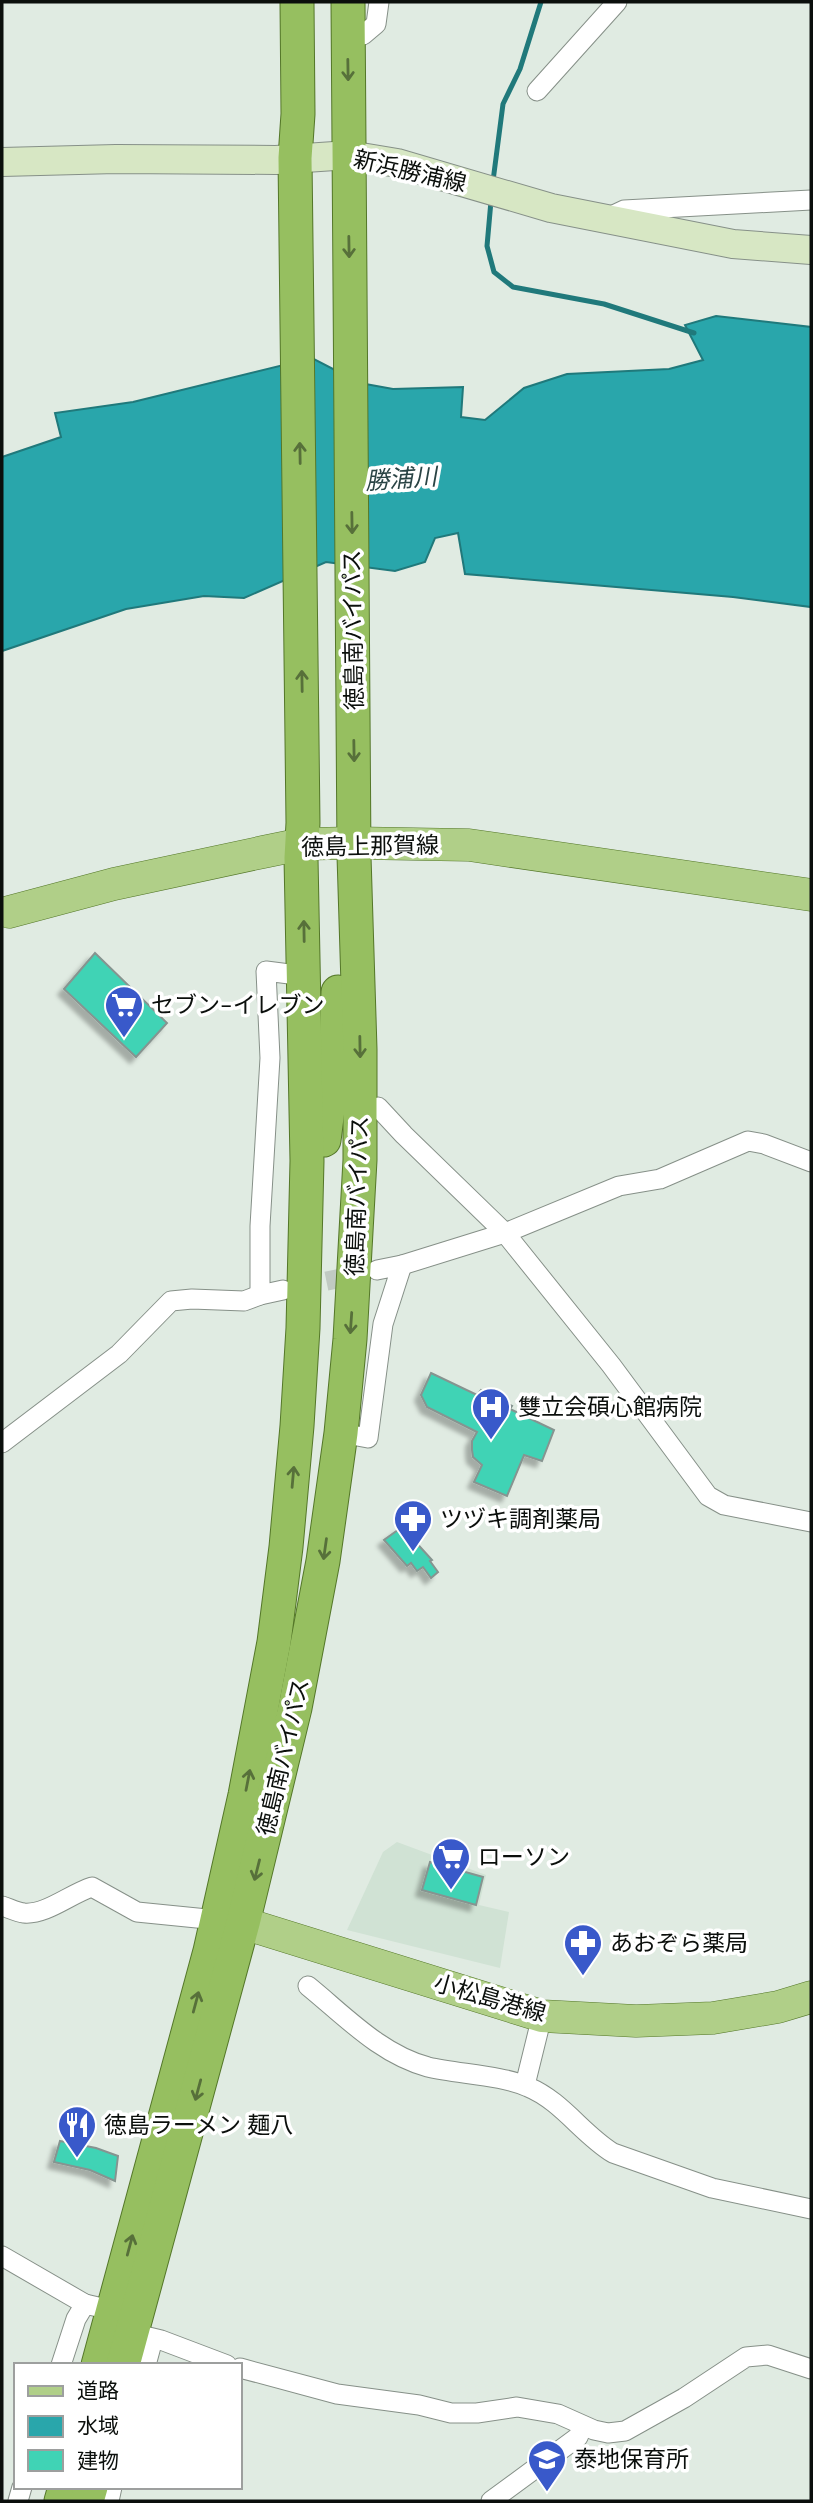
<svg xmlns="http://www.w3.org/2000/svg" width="813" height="2503" font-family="'DM Sans','Noto Sans JP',sans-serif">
<defs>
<filter id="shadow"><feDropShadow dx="-6" dy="6" stdDeviation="2" flood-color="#0004"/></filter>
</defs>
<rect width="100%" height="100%" fill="#e0ebe2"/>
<polygon fill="#d0e2d4" points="397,1842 486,1875 479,1905 509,1912 500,1968 347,1930 383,1852"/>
<polygon fill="#29a6ab" stroke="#20797b" stroke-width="2" points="716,316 811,327 811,607 733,597 465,574 458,533 435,538 425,562 395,571 326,562 244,598 204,596 126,609 2,651 2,457 61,437 55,413 133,402 312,358 360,383 393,389 463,387 461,417 485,420 524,388 567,374 669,369 703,360 685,325"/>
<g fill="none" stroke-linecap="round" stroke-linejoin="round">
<g stroke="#20797b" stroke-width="5">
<polyline points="493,181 503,104 520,69 541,2"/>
<polyline points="491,201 487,246 494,272 513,287 604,304 694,333"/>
</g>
</g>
<g fill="#40d3b5" stroke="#869490" stroke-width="2" filter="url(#shadow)">
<polygon points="95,953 167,1023 136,1057 64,989"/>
<polygon points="431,1373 477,1395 481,1390 512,1406 510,1409 554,1430 542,1461 524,1455 507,1496 474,1482 482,1465 473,1457 472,1450 472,1441 477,1432 427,1407 421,1395"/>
<polygon points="402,1527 432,1560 430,1561 438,1572 431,1578 423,1567 417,1571 411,1563 407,1566 384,1540"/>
<polygon points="430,1862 483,1877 476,1905 422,1890"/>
<polygon points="60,2141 96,2148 118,2156 115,2181 90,2170 54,2162"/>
</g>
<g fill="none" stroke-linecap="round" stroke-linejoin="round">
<polyline stroke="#c0cac2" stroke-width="19" stroke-dasharray="19 10" stroke-linecap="butt" points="298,1287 361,1274"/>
<defs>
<g id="minor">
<polyline points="347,35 363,35 376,24 379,2"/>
<polyline points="537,91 617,2"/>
<polyline points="607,218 624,210 811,200"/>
<polyline points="378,1107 404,1135 505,1233 611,1365 708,1496 724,1505 811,1522"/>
<polyline points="402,1265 505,1233 619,1186 660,1179 748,1141 764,1144 811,1162"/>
<polyline points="283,1290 260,1295 260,1226 270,1058 266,971 305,976"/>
<polyline points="341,1433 368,1438 383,1324 402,1265 377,1270"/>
<polyline points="2,1443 119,1354 171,1301 192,1299 244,1301 260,1295"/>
<path d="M2 1906C9 1908 16 1912 24 1913 46 1915 70 1894 92 1887L137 1912 217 1920"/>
<path d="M308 1986C345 2016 380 2054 428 2067 457 2074 502 2075 528 2087 562 2101 582 2134 613 2153L712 2188 811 2209"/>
<polyline points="525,2085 542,2016"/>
<polyline points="2,2256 85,2304"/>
<polyline points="132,2333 161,2340 227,2365"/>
<polyline points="61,2365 76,2319 85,2304 98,2307"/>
<polyline points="146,2365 153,2339"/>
<polyline points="240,2368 337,2394 419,2405 451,2413 477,2413 517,2407 558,2414 594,2430 608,2433 625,2431 684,2398 746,2357 768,2355 811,2369"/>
<polyline points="18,2501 22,2487"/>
<polyline points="109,2501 112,2487"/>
<polyline points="491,2501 578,2437 583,2426"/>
</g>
<polyline id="secondary" points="2,162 116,159 276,160 349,155 397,163 551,208 733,244 811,250"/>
<g id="primary">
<polyline points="9,912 114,884 263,852 302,844 355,843 469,845 811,895"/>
<polyline points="217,1920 243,1923 542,2016 636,2021 713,2018 778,2007 811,1997"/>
</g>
<g id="trunk">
<polyline points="324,1140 336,1048 338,992"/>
<polyline points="98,2365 210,1951 245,1795 274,1642 286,1547 297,1426 303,1328 307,1161 301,858 303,823 295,158 298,114 297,2"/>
<polyline points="123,2365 243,1923 295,1708 323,1561 341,1433 350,1339 360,1160 360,1049 354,856 348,2"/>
<polyline points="61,2501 65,2487"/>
<polyline points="87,2501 91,2487"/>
</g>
</defs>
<use href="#minor" stroke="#869088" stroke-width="21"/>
<use href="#secondary" stroke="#869088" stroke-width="30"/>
<use href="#primary" stroke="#547729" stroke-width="33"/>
<use href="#trunk" stroke="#547729" stroke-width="35"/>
<use href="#minor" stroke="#fff" stroke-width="19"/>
<use href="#secondary" stroke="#d7e7c4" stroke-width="28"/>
<use href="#primary" stroke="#b0cf88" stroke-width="32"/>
<use href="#trunk" stroke="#96bf60" stroke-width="33"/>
</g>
<defs><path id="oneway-shaft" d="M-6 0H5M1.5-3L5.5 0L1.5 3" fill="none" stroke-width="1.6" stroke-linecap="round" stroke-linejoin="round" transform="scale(1.75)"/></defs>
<g stroke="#57703a">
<use href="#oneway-shaft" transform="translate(348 70) rotate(89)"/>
<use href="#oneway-shaft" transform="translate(349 247) rotate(89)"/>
<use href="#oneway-shaft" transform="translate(300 453) rotate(-91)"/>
<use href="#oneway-shaft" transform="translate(352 523) rotate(89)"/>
<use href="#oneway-shaft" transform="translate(302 681) rotate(-91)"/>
<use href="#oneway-shaft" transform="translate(354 751) rotate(89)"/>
<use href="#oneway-shaft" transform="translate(304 931) rotate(-91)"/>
<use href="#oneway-shaft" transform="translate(360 1047) rotate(89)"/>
<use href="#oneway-shaft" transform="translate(351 1323) rotate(94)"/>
<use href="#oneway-shaft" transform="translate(293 1477) rotate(-85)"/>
<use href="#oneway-shaft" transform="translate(325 1549) rotate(98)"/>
<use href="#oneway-shaft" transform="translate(248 1780) rotate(-79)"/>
<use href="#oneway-shaft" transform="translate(257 1870) rotate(104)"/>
<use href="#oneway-shaft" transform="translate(196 2002) rotate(-75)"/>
<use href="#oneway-shaft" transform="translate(198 2090) rotate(105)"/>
<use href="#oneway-shaft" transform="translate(130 2245) rotate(-75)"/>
</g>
<defs>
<symbol id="supermarket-pin" viewBox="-11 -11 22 30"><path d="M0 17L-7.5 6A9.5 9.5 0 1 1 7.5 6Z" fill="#3959ca" stroke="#fff"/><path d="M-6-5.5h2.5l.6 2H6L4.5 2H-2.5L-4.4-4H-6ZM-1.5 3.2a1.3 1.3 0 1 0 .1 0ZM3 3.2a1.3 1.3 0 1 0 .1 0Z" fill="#fff"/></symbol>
<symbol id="hospital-pin" viewBox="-11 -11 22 30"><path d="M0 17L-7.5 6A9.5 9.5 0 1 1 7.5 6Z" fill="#3959ca" stroke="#fff"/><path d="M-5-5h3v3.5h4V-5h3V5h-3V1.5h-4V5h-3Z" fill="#fff"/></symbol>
<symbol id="pharmacy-pin" viewBox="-11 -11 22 30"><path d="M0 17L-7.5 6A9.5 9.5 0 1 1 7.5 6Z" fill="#3959ca" stroke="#fff"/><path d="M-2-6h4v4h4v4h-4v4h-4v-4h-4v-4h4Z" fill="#fff"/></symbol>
<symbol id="restaurant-pin" viewBox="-11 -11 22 30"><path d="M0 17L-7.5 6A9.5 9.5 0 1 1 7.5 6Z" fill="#3959ca" stroke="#fff"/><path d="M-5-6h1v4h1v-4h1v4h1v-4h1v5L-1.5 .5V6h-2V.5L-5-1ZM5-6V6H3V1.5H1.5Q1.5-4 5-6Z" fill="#fff"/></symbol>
<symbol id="school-pin" viewBox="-11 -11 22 30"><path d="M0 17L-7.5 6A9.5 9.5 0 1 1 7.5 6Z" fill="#3959ca" stroke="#fff"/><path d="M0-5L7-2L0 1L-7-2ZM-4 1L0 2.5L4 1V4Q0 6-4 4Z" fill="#fff"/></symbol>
</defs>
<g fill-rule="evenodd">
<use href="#supermarket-pin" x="102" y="983" width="44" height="60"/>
<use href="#hospital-pin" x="469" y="1385" width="44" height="60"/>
<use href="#pharmacy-pin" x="391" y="1497" width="44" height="60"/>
<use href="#supermarket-pin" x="429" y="1835" width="44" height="60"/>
<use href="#pharmacy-pin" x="561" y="1921" width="44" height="60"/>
<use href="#restaurant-pin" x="55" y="2103" width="44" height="60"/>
<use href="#school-pin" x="525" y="2437" width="44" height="60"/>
</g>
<g text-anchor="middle" stroke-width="7" stroke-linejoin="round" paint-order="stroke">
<g font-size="23" fill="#0b0f0c" stroke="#fff">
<text transform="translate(410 171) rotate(13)" y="8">新浜勝浦線</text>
<text transform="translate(353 630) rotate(-91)" y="8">徳島南バイパス</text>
<text transform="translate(370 846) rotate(-1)" y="8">徳島上那賀線</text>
<text transform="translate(357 1196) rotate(-88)" y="8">徳島南バイパス</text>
<text transform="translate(283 1757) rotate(-77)" y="8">徳島南バイパス</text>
<text transform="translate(490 1998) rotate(16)" y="8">小松島港線</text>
</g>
<g font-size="23" fill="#0b0f0c" stroke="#fff" text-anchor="start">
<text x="151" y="1013">セブン-イレブン</text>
<text x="518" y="1415">雙立会碩心館病院</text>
<text x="440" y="1527">ツヅキ調剤薬局</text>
<text x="478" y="1865">ローソン</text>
<text x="610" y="1951">あおぞら薬局</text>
<text x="104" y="2133">徳島ラーメン 麺八</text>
<text x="574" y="2467">泰地保育所</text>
</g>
<g font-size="24" font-style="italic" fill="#2a4445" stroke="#fff">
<text transform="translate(401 479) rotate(-4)" y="8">勝浦川</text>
</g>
</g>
<rect width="813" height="2503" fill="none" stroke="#0b0f0c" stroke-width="7"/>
<rect x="14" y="2363" width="228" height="126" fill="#ffffff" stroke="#9d9f9e" stroke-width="2"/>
<rect x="28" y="2386" width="35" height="10" fill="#b0cf88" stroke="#9d9f9e" stroke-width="2"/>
<text x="77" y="2398" font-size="21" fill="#0b0f0c">道路</text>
<rect x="28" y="2416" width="35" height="21" fill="#29a6ab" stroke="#9d9f9e" stroke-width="2"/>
<text x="77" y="2433" font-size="21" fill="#0b0f0c">水域</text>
<rect x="28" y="2450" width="35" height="21" fill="#40d3b5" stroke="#9d9f9e" stroke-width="2"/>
<text x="77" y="2468" font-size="21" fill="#0b0f0c">建物</text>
</svg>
